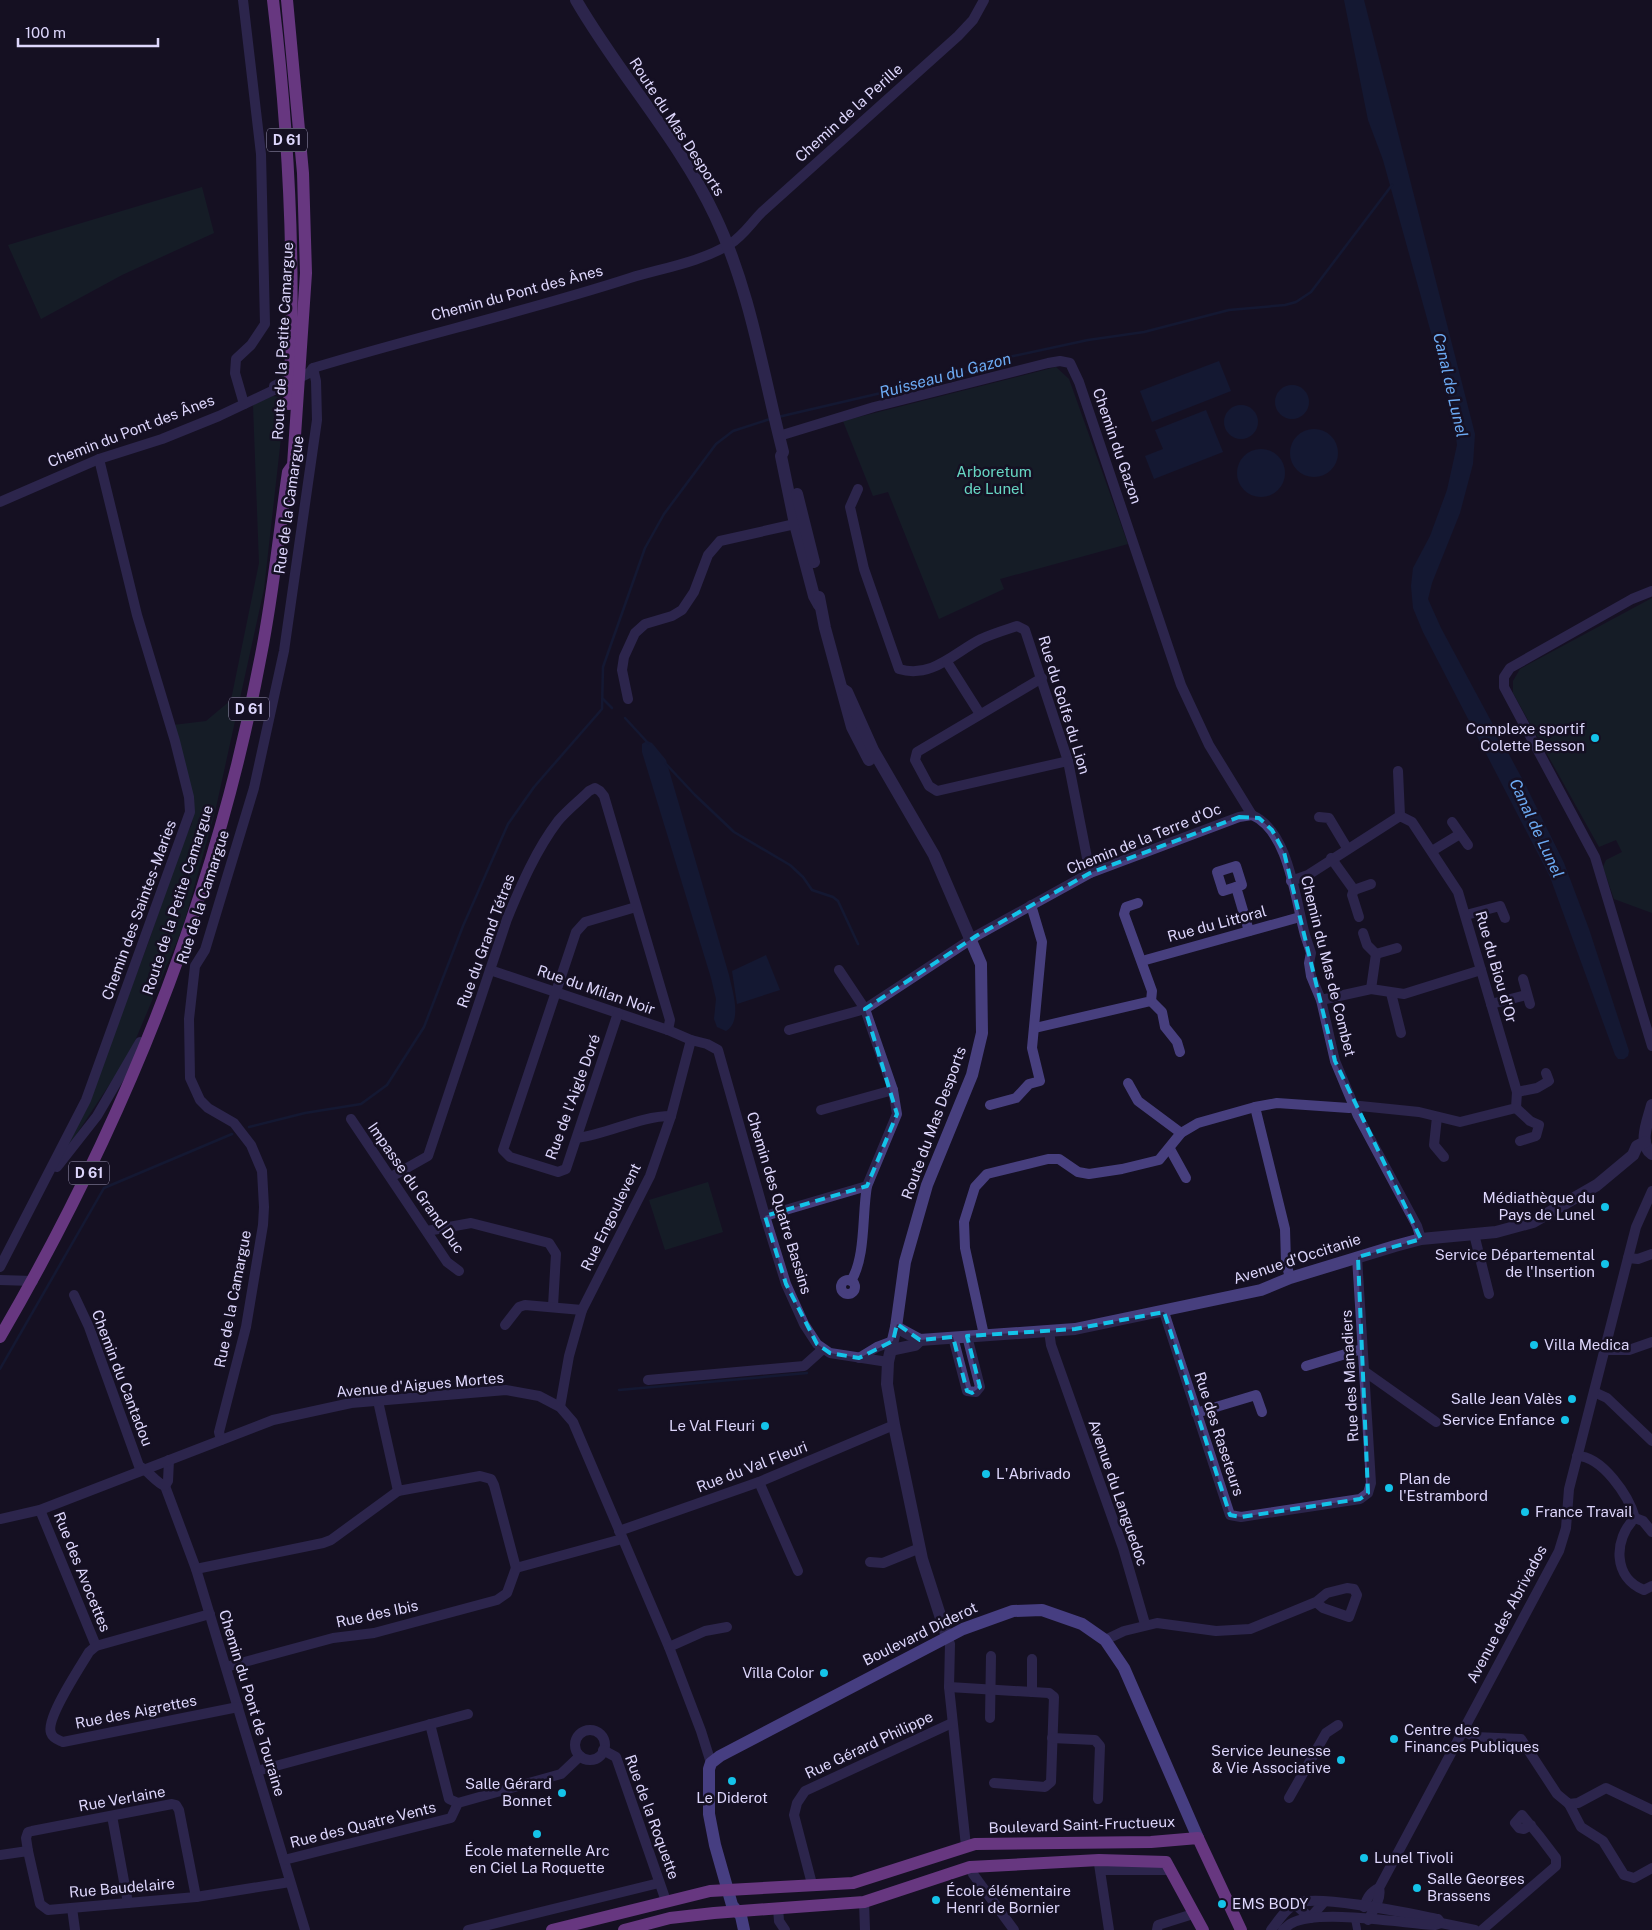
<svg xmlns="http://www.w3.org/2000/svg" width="1652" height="1930" font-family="'Public Sans',sans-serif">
<rect width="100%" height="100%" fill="#151023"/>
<g fill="#142b2c">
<polygon points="202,187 214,233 122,275 41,319 8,245"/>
<polygon points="1056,367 1069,379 1128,544 1000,579 1004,589 939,619 888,492 873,496 843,421"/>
<polygon points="273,396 280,397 285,402 264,589 215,812 183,927 129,1055 60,1159 97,1079 149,941 180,847 192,824 193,813 173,725 206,721 231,700 259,563 253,405"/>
<polygon points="1652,598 1652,913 1614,899 1603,867 1606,860 1622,852 1616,840 1599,847 1513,693 1513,681 1520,669"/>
<polygon points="708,1182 723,1232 665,1250 649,1200"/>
</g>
<g fill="#122245">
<polygon points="1344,0 1364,0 1475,434 1473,464 1460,513 1432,583 1428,599 1441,628 1526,786 1564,863 1589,929 1629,1051 1628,1056 1624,1059 1618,1059 1615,1055 1550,877 1423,632 1413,608 1411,586 1413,568 1430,536 1447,490 1457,445 1453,412 1383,160 1368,120"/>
<polygon points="1219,361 1231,391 1152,422 1140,391"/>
<circle cx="1292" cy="402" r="17"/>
<circle cx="1241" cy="422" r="17"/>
<polygon points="1206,410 1223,452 1154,479 1145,456 1163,449 1155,430"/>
<circle cx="1314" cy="453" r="24"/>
<circle cx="1261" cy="473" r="24"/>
<path d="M647 741 652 743 666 760 729 975C732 990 743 1021 726 1031L717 1027 714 1019 716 999 711 978 642 752V744Z"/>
<polygon points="766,955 780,990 737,1004 732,971"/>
</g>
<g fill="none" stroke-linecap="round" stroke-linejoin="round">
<g stroke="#122245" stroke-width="2.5">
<polyline points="778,417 954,376 1004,358 1088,340 1144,332 1229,310 1285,305 1296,302 1311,292 1392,185"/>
<polyline points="603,699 612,708"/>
<polyline points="625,718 648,743"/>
<polyline points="666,764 695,795 734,832 790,865 803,877 812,890 833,897 838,901 858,944"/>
<polyline points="249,1127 305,1113 361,1104 387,1085 424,1027 463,926 508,824 534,787 602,709 603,667 645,548 664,514 716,444 733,431 770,419"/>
<polyline points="0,1369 104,1188 232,1134"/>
<polyline points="619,1390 807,1373"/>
</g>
<polyline stroke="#473f7e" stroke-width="8" points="1355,1919 1357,1929"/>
<g stroke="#473f7e" stroke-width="10">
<polyline points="243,0 261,154 265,324 251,345 236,359 235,373 244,404"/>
<path d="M299 378 309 373 313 368C418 336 525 312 630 278 663 268 701 262 730 244 743 236 752 222 762 212L958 36 973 20 984 0"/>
<polyline points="779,436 874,407 1048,363 1060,361 1070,363 1079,382 1181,685 1209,745 1252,815"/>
<path d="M858 489 850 507 864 569 899 669C932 679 955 652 981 639 992 634 1005 630 1017 626L1025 630 1068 761 1090 873"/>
<polyline points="0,502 99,459 162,439 219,416 274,390 274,386 290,378"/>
<polyline points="1652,591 1632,599 1510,668 1504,677 1504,687 1595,857 1652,1046"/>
<polyline points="947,662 980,714"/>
<polyline points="1042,678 917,752 915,760 929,786 937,791 1068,761"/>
<polyline points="628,699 622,670 624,657 635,633 645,624 672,616 682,610 694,592 708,555 720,541 795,524"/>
<polyline points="1398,771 1400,816"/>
<path d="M1252 815C1289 831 1295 899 1305 935L1311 953 1309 963 1311 976 1321 1000 1335 1061 1358 1116 1417 1226 1421 1239"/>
<polyline points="1319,817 1329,818 1347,848"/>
<polyline points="1452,822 1468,845"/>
<polyline points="1432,851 1460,834"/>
<polyline points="1331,858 1354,890"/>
<polygon points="1236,866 1242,885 1223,891 1217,872"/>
<polyline points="1236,887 1249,931"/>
<polyline points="1354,890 1352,895 1359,917"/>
<polyline points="1354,890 1371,884"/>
<polyline points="1466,915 1500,906 1505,918"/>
<polyline points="1363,933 1367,945 1376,954"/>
<polyline points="1376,954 1397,948"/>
<polyline points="1142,961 1300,917"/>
<polyline points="490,970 668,1030 691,1040 707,1044 718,1050 765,1216 786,1284 804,1324 817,1344 830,1353 888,1362"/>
<polyline points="1523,979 1530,1004"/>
<polyline points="1371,989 1376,954"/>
<polyline points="1391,993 1401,1033"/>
<polyline points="1321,1000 1371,989 1404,994 1481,970"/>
<polyline points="1151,1001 1162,1012 1165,1027 1177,1042 1180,1052"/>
<polyline points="1491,1004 1526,995"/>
<polyline points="618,1013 566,1169 558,1172 510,1157 503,1150 576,932 585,922 636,907"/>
<polyline points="1035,1028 1151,1001 1152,991 1124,914 1126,907 1138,903"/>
<polyline points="789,1030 865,1009 976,936 1090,873 1239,817 1252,815"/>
<polyline points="1128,1083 1138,1101 1181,1133"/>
<polyline points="1517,1092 1537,1088 1549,1081 1546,1073"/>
<polyline points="990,1105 1016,1098 1029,1084 1040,1081 1032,1048 1042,942 1031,905"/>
<polyline points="1255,1107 1285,1229 1286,1262 1290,1278"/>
<polyline points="1516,1108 1530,1121 1539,1125 1536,1136 1520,1141"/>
<polyline points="821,1110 893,1090"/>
<polyline points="1437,1117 1434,1145 1444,1157"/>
<polyline points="351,1119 447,1262 459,1271"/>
<path d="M577 1138C609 1134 639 1116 671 1116"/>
<polyline points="1170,1149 1186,1178"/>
<polyline points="57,1167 97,1116 140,1042"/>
<path d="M391 1177 428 1156 507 919C521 885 536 850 558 821 567 810 579 801 589 791L595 788 600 791 604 796 670 1020 668 1030"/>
<polyline points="765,1216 867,1186 897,1114 893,1090 865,1009 839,970"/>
<polyline points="427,1231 471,1223 549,1243 556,1254 553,1306"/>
<polyline points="1474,1234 1489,1294"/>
<polyline points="1628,1258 1638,1259 1652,1254"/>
<polyline points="0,1267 86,1100 190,812 189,797 175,741 137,615 99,459"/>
<polyline points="0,1280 33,1281"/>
<circle cx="848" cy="1287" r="7"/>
<path d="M851 1281C866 1257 862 1214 867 1186"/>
<path d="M74 1295 89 1327 139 1466C149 1471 155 1482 165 1486L196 1569 305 1930"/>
<polyline points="1164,1312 1230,1515 1241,1517 1360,1499 1368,1493 1371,1483 1357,1257"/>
<polyline points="505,1325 519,1307 525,1305 582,1310"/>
<polyline points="1049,1331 1051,1345 1123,1548 1145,1624"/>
<polyline points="984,1335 965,1248 964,1222 975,1187 987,1174 1048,1159 1059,1159 1078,1172 1089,1174 1122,1169 1159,1160 1181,1133 1198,1123 1255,1107 1277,1103 1349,1108 1360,1106 1419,1112 1460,1122 1516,1108 1517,1092 1458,892 1412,822 1400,816 1308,875 1291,881"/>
<polyline points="953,1337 967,1391 976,1392 980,1387 967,1336"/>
<polyline points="1605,1350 1629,1350 1652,1342"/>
<polyline points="859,1358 877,1347 893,1341"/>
<polyline points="1306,1366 1362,1349"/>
<polyline points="1364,1371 1436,1422"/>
<polyline points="648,1380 804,1366 823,1349"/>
<polyline points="1594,1392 1607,1398 1652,1441"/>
<polyline points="378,1401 398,1491 480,1476 491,1479 494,1485 516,1568 622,1539"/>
<polyline points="560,1407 569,1356 582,1310 650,1176 671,1116 691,1040"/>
<polyline points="1196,1413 1256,1395 1262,1412"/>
<polyline points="221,1440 219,1432 246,1327 263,1225 264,1207 262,1171 251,1145 234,1123 208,1108 200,1100 190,1078 189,1019 195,966 205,950 254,788 284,651 317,420 316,381 313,368"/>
<path d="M1577 1456C1602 1456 1629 1496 1635 1518"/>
<polyline points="759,1482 798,1571"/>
<polyline points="165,1486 168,1481 169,1460"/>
<polyline points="40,1510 96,1646"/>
<path d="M1635 1518C1613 1539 1613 1578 1644 1590L1652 1586"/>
<polyline points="1635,1518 1643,1521 1652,1532"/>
<polyline points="0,1519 40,1510 273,1420 351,1403 506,1390 539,1396 560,1407 573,1422 669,1647 701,1731 711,1763"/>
<polyline points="619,1531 759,1482 894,1425"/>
<polyline points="870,1562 883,1563 920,1548"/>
<polyline points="196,1569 323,1543 331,1540 398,1491"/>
<path d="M210 1614 96 1646 89 1652C81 1666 45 1719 51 1733 53 1739 59 1740 63 1742L238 1707"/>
<polyline points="947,1637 950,1644 949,1687 966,1846"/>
<polyline points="1105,1640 1124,1631 1157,1623 1216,1631 1250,1629 1316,1602 1327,1593 1347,1588 1354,1589 1357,1595 1349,1617 1323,1608 1316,1602"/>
<polyline points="669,1647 705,1631 727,1627"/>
<polyline points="226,1667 333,1638 374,1633 497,1600 507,1593 516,1568"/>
<polyline points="949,1687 1049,1693 1054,1697 1051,1782 1045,1787 994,1783"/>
<polyline points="1032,1692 1032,1659"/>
<polyline points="990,1718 991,1656"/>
<polyline points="430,1724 449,1799 458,1803"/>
<polyline points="1462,1730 1475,1737 1521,1739 1557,1794 1569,1804 1578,1803 1606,1788 1652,1810"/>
<circle cx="590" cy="1745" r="15"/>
<polyline points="1052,1738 1095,1740 1100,1746 1098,1799"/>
<polyline points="603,1750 616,1757 666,1901"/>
<polyline points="257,1771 468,1714"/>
<polyline points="1289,1798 1326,1733 1338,1725"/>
<polyline points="1569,1804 1581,1827 1603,1841 1624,1875 1634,1878 1652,1868"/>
<polyline points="112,1816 128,1903"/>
<polyline points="28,1851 26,1838 28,1832 32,1831 172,1804 176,1805 179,1810 196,1897"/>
<polyline points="0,1855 28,1851 40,1904 48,1910 196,1897 290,1882"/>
<polyline points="284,1860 451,1818 458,1803 561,1774 580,1756"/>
<polyline points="1099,1864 1109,1930"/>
<polyline points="970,1867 973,1874 1014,1930"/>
<polyline points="1101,1870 1171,1870"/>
<polyline points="812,1884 794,1815 797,1803 805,1791 952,1723"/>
<polyline points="864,1902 865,1930"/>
<polyline points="1295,1904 1310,1918 1324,1902"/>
<path d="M1364 1907C1367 1898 1370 1892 1379 1888"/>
<polyline points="72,1908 75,1930"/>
<polyline points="778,1908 779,1921 785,1930"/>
<path d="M1368 1920C1373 1911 1382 1898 1379 1888L1559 1551 1566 1528 1569 1489 1628 1258 1636 1227 1652 1191"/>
<polyline points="468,1930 659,1883"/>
<polyline points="1157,1930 1158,1925 1193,1914"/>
<path d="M1271 1930C1279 1920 1286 1908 1298 1903 1317 1894 1412 1914 1438 1919L1441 1923 1475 1930"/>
<path d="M1283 1930C1286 1928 1289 1924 1292 1923 1319 1909 1402 1923 1435 1925L1441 1923"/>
<path d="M1482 1930 1556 1866V1858C1545 1843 1534 1829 1522 1815L1515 1823 1519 1828 1524 1829 1531 1825"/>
</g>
<g stroke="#473f7e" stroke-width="12">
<path d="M576 0C618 73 680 141 715 216 750 289 763 374 783 452L781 456 795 524 814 596 819 605"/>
<polyline points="797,494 814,562"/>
<polyline points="819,597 825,628 852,727 869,760"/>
<polyline points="844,690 847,692 873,750 934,855 981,964 982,1033 972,1075 927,1185 905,1262 896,1327 888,1362 887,1384 894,1425 922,1559 947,1637"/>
<path d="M1652 1105C1649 1118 1637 1144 1652 1154"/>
<polyline points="896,1327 920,1340 1075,1329 1261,1290 1290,1278 1395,1246 1421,1239 1496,1232 1533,1222 1597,1185 1633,1155 1637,1146 1645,1142"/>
<polyline points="891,1350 915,1345 920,1340"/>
</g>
<polyline stroke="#8275f3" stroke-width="12" points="744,1930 741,1916 732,1905 715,1845 709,1814 709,1769 711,1763 720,1756 963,1629 1013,1611 1042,1610 1082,1624 1105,1640 1124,1668 1198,1838"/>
<g stroke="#c966f2" stroke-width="12">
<path d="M273 0C289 135 296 268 289 404"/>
<path d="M0 1337C123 1126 216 896 261 655 273 595 279 533 288 472L293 465 306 273 303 173 287 0"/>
<polyline points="552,1930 710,1891 853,1883 975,1844 1151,1842 1198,1838 1241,1930"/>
<polyline points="624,1930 670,1918 714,1913 864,1902 970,1867 1099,1860 1166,1862 1203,1930"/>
</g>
</g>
<path d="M0 0H1652V1930H0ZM1239 817 1259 818 1272 830 1284 852 1335 1061 1421 1239 1358 1257 1368 1493 1360 1499 1241 1517 1230 1515 1164 1312 1075 1329 967 1336 980 1387 972 1393 967 1391 953 1337 920 1340 897 1324 893 1341 859 1358 830 1353 817 1344 786 1284 765 1216 867 1186 897 1114 865 1009 976 936 1090 873Z" fill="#151023" fill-opacity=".55" fill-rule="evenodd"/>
<path fill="none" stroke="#14c3e9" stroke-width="4" stroke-dasharray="10 6" stroke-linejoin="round" d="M1239 817 1259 818 1272 830 1284 852 1335 1061 1421 1239 1358 1257 1368 1493 1360 1499 1241 1517 1230 1515 1164 1312 1075 1329 967 1336 980 1387 972 1393 967 1391 953 1337 920 1340 897 1324 893 1341 859 1358 830 1353 817 1344 786 1284 765 1216 867 1186 897 1114 865 1009 976 936 1090 873Z"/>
<g fill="#14c3e9" stroke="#151023" stroke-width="2">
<circle cx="1595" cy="738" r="5"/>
<circle cx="1605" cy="1207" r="5"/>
<circle cx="1605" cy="1264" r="5"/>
<circle cx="1534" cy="1345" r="5"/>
<circle cx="1572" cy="1399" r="5"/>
<circle cx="1565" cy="1420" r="5"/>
<circle cx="765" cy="1426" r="5"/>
<circle cx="986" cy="1474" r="5"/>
<circle cx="1389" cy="1488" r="5"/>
<circle cx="1525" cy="1512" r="5"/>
<circle cx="824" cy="1673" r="5"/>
<circle cx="1394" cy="1739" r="5"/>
<circle cx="1341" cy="1760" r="5"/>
<circle cx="732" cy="1781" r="5"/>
<circle cx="562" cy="1793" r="5"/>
<circle cx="537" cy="1834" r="5"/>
<circle cx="1364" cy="1858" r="5"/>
<circle cx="1417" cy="1888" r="5"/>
<circle cx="936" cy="1900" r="5"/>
<circle cx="1222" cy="1904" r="5"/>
</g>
<g text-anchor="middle" stroke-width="5" stroke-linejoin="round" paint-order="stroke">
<g fill="#151023" stroke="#a19bbb" stroke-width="1">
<rect x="267" y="128.5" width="40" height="23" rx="4"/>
<rect x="229" y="697.5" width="40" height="23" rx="4"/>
<rect x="69" y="1161.5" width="40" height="23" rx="4"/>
</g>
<g font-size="14" font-weight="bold" fill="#ddd6fc">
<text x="287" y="145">D 61</text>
<text x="249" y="714">D 61</text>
<text x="89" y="1178">D 61</text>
</g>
<g font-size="15" fill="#ddd6fc" stroke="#151023">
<text transform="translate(849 113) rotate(-42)" y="5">Chemin de la Perille</text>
<text transform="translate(677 127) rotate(57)" y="5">Route du Mas Desports</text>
<text transform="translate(517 293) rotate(-15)" y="5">Chemin du Pont des Ânes</text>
<text transform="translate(283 341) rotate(-87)" y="5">Route de la Petite Camargue</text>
<text transform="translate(131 431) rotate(-21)" y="5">Chemin du Pont des Ânes</text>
<text transform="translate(1117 446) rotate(71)" y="5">Chemin du Gazon</text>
<text transform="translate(289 505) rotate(-82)" y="5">Rue de la Camargue</text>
<text transform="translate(1064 705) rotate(73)" y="5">Rue du Golfe du Lion</text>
<text transform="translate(1144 839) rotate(-22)" y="5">Chemin de la Terre d'Oc</text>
<text transform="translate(203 897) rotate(-72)" y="5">Rue de la Camargue</text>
<text transform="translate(178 900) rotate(-72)" y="5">Route de la Petite Camargue</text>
<text transform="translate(139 910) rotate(-70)" y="5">Chemin des Saintes-Maries</text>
<text transform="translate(1217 924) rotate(-15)" y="5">Rue du Littoral</text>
<text transform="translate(486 941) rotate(-70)" y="5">Rue du Grand Tétras</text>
<text transform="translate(1328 966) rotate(76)" y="5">Chemin du Mas de Combet</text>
<text transform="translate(1496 967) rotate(74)" y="5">Rue du Biou d'Or</text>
<text transform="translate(596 990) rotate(19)" y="5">Rue du Milan Noir</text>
<text transform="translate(573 1097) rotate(-70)" y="5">Rue de l'Aigle Doré</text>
<text transform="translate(934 1123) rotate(-70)" y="5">Route du Mas Desports</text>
<text transform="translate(416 1188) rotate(55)" y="5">Impasse du Grand Duc</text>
<text transform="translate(779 1203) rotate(73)" y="5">Chemin des Quatre Bassins</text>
<text transform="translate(611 1217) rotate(-64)" y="5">Rue Engoulevent</text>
<text transform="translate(1297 1259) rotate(-18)" y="5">Avenue d'Occitanie</text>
<text transform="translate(233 1299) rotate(-79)" y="5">Rue de la Camargue</text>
<text transform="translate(1350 1376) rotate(-93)" y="5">Rue des Manadiers</text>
<text transform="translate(122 1378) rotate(69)" y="5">Chemin du Cantadou</text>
<text transform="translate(420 1385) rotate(-5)" y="5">Avenue d'Aigues Mortes</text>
<text transform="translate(1219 1434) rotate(72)" y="5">Rue des Raseteurs</text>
<text transform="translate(752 1467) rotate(-21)" y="5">Rue du Val Fleuri</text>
<text transform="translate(1118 1493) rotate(71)" y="5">Avenue du Languedoc</text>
<text transform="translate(82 1572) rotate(68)" y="5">Rue des Avocettes</text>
<text transform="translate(377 1614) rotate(-12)" y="5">Rue des Ibis</text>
<text transform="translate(1507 1614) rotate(-62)" y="5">Avenue des Abrivados</text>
<text transform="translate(920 1634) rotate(-26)" y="5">Boulevard Diderot</text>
<text transform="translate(252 1703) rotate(73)" y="5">Chemin du Pont de Touraine</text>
<text transform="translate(136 1712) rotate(-11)" y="5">Rue des Aigrettes</text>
<text transform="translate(869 1745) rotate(-25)" y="5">Rue Gérard Philippe</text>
<text transform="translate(122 1799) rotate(-10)" y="5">Rue Verlaine</text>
<text transform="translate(652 1817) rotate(70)" y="5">Rue de la Roquette</text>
<text transform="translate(363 1825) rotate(-14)" y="5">Rue des Quatre Vents</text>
<text transform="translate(1082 1825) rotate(-2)" y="5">Boulevard Saint-Fructueux</text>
<text transform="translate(122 1888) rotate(-5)" y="5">Rue Baudelaire</text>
</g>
<g font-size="15" fill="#67d6c3" stroke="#151023">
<text x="994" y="477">Arboretum<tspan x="994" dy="17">de Lunel</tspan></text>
</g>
<g font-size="15" fill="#ddd6fc" stroke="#151023" text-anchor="end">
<text x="1585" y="734">Complexe sportif<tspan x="1585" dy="17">Colette Besson</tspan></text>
<text x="1595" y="1203">Médiathèque du<tspan x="1595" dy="17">Pays de Lunel</tspan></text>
<text x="1595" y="1260">Service Départemental<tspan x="1595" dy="17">de l'Insertion</tspan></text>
<text x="1544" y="1350" text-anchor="start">Villa Medica</text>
<text x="1562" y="1404">Salle Jean Valès</text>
<text x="1555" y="1425">Service Enfance</text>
<text x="755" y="1431">Le Val Fleuri</text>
<text x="996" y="1479" text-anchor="start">L'Abrivado</text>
<text x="1399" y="1484" text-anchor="start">Plan de<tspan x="1399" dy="17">l'Estrambord</tspan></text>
<text x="1535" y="1517" text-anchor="start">France Travail</text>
<text x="814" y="1678">Vîlla Color</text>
<text x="1404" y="1735" text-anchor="start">Centre des<tspan x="1404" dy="17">Finances Publiques</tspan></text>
<text x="1331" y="1756">Service Jeunesse<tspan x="1331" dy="17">&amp; Vie Associative</tspan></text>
<text x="552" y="1789">Salle Gérard<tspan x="552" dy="17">Bonnet</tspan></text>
<text x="732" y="1803" text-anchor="middle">Le Diderot</text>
<text x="537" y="1856" text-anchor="middle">École maternelle Arc<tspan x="537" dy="17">en Ciel La Roquette</tspan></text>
<text x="1374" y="1863" text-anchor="start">Lunel Tivoli</text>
<text x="1427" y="1884" text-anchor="start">Salle Georges<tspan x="1427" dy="17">Brassens</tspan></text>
<text x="946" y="1896" text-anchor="start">École élémentaire<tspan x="946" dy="17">Henri de Bornier</tspan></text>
<text x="1232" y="1909" text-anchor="start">EMS BODY</text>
</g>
<g font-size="16" font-style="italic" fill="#6caaf3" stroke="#151023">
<text transform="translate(945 375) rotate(-15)" y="6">Ruisseau du Gazon</text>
<text transform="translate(1451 385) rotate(77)" y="6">Canal de Lunel</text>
<text transform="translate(1537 828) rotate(65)" y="6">Canal de Lunel</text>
</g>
</g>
<path d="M18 38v8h140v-8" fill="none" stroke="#ddd6fc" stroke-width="2.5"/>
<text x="25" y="38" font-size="15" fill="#ddd6fc" stroke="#151023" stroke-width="4" paint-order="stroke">100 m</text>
</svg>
